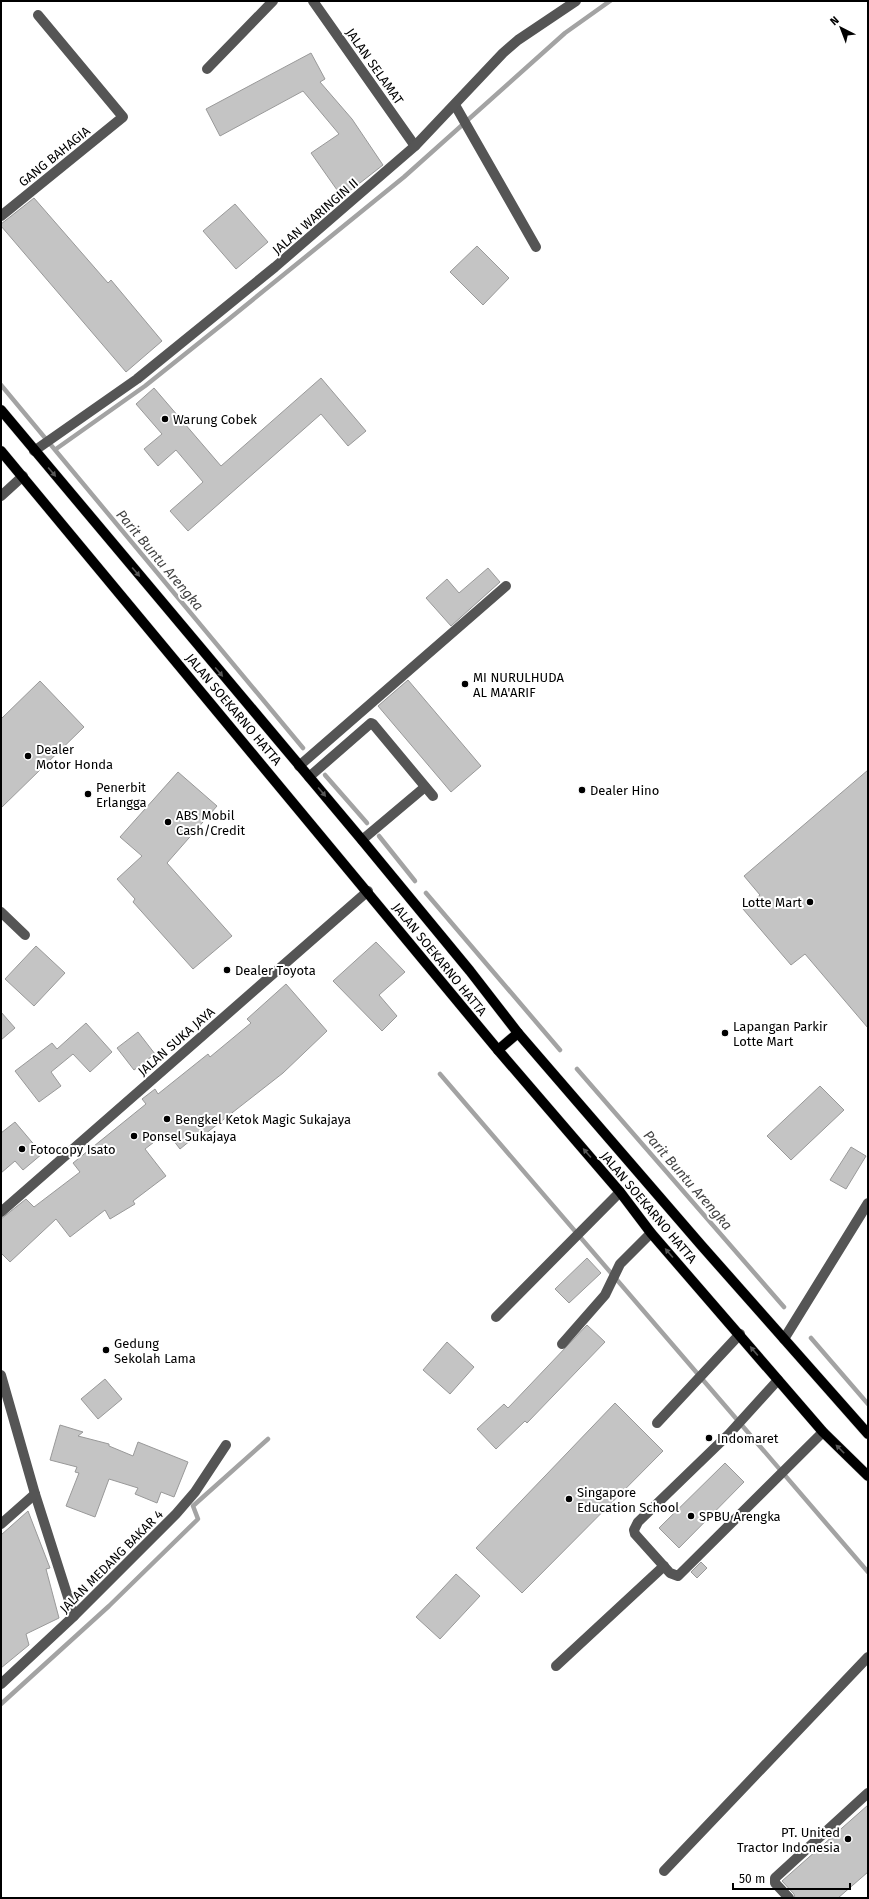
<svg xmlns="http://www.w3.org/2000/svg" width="869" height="1899" font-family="'Fira Sans',sans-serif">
<rect width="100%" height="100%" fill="#fff"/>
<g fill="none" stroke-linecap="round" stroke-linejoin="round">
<g stroke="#a3a3a3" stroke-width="4.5">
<polyline points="1,385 303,748"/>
<polyline points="56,449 145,386 229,319 404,177 565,33 610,1"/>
<polyline points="325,775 367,823"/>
<polyline points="379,836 415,881"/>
<polyline points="426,893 560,1050"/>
<polyline points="577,1069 784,1307"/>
<polyline points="440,1074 868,1572"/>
<polyline points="811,1338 868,1404"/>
<polyline points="1,1704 109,1606 198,1519 193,1506 268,1439"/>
</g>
</g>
<g fill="#c4c4c4" stroke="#999">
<polygon points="311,53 325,79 320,82 352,119 383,165 342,197 311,153 339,134 303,91 220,136 206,109"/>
<polygon points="34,198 108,283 111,280 162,341 126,372 1,226 1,224"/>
<polygon points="235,204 268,242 236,269 203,231"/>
<polygon points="477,246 509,278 483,305 450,272"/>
<polygon points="321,378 366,431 348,446 321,414 188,531 170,511 203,482 176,450 158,466 144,449 162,434 136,404 154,388 221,466"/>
<polygon points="488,568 500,582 451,626 426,598 447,579 459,593"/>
<polygon points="408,680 481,766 451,792 378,706"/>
<polygon points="40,681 84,727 1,808 1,719"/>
<polygon points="868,770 868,1028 805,954 791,965 743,909 760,895 744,876"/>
<polygon points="178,772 217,806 167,863 232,936 193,969 133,902 135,899 117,879 142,856 120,837"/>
<polygon points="376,942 405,972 379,995 397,1016 382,1031 333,981"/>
<polygon points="36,946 65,973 34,1006 5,979"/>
<polygon points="286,984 327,1031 283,1073 205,1134 202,1131 180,1149 167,1132 145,1149 166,1176 133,1201 135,1204 110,1219 105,1210 70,1237 56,1219 10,1262 1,1253 1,1219 26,1199 34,1207 80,1172 73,1163 146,1104 142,1099 155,1089 158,1094 208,1054 210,1057 251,1023 247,1019"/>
<polygon points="1,1012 15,1028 1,1040"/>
<polygon points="86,1023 112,1052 90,1072 73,1054 51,1072 61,1086 39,1102 15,1071 52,1043 57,1049"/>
<polygon points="138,1032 155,1054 134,1070 117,1048"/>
<polygon points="820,1086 844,1110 791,1160 767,1136"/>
<polygon points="15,1122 42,1154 23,1170 15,1161 1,1173 1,1133"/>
<polygon points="851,1147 866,1156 846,1189 830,1180"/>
<polygon points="587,1258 601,1273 569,1303 555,1289"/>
<polygon points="587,1325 605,1342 527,1423 525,1421 496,1449 477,1429 504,1404 508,1408"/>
<polygon points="447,1342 474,1367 450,1394 423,1370"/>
<polygon points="105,1379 122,1399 98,1419 81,1399"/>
<polygon points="615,1403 663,1451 522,1593 476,1548"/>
<polygon points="60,1425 83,1432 78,1436 109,1444 109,1446 133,1456 138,1442 188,1462 174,1497 161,1492 157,1503 135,1494 138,1488 109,1479 95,1517 66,1506 79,1473 75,1472 77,1467 50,1460"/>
<polygon points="725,1463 744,1482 679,1548 659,1528"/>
<polygon points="28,1511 50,1568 46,1569 59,1618 26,1634 29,1645 1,1668 1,1535"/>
<polygon points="701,1562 707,1568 697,1578 691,1572"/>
<polygon points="456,1574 480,1596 440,1639 416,1617"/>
<polygon points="868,1805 868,1872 838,1898 795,1898 794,1894 782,1881"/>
</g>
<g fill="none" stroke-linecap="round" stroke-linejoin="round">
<defs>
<g id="major">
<polyline points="1,410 362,840 470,971 518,1033 701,1245 868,1434"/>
<polyline points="1,451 498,1050 620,1192 651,1233 823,1432 868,1476"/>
<polyline points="498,1050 518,1033"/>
</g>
</defs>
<use href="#major" stroke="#dbdbdb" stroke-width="11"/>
<g stroke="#555" stroke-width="10">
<polyline points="313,1 415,146"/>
<polyline points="207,69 273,1"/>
<polyline points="455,105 536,247"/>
<polyline points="1,216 123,117 38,15"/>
<polyline points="34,451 137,379 275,267 415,146 503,53 518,40 576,1"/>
<polyline points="1,496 23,476"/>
<polyline points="299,766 506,586"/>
<polyline points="309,777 371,723 373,724 433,796"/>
<polyline points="362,840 425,787"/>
<polyline points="1,912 25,935"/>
<polyline points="1,1212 368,891"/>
<polyline points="496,1317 620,1192"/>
<polyline points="784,1339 868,1203"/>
<polyline points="562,1344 605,1295 620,1264 651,1233"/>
<polyline points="1,1375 35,1494 74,1616"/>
<polyline points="778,1380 729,1434 638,1522 634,1530 635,1534 670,1573 678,1576 823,1432"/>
<polyline points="657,1423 740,1334"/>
<polyline points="1,1524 35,1494"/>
<polyline points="556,1666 664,1566"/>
<polyline points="1,1684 74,1616 176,1514 195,1492 226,1445"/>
<polyline points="664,1871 868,1657"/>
<polyline points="789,1898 775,1883 775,1878 868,1793"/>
</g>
<use href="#major" stroke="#000" stroke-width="10"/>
</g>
<defs><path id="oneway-solid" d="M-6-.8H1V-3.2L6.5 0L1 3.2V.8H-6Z"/></defs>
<g fill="#595959">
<use href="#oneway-solid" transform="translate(52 472) rotate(50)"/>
<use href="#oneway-solid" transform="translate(136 572) rotate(50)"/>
<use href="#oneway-solid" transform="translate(219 672) rotate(50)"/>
<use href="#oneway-solid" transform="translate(322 792) rotate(50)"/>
<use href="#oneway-solid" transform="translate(587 1153) rotate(-131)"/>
<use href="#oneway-solid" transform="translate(669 1253) rotate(-131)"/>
<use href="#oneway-solid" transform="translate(754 1351) rotate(-130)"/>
<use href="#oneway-solid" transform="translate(840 1449) rotate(-135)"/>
</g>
<g fill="#000" stroke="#fff" stroke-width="1.5">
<circle cx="165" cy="419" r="4"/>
<circle cx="465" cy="684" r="4"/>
<circle cx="28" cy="756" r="4"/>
<circle cx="582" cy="790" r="4"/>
<circle cx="88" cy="794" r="4"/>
<circle cx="168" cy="822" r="4"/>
<circle cx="810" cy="902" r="4"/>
<circle cx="227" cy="970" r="4"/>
<circle cx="725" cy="1033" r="4"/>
<circle cx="167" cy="1119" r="4"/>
<circle cx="134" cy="1136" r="4"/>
<circle cx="22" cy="1149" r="4"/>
<circle cx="106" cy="1350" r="4"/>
<circle cx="709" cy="1438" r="4"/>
<circle cx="569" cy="1499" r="4"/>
<circle cx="691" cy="1516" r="4"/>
<circle cx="848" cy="1839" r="4"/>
</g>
<g text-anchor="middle" stroke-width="4" stroke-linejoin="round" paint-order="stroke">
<g font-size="13" fill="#000" stroke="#fff">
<text transform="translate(375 66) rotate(55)" y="5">JALAN SELAMAT</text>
<text transform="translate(54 156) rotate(-39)" y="5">GANG BAHAGIA</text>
<text transform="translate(315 216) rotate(-41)" y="5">JALAN WARINGIN II</text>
<text transform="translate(234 709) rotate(50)" y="5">JALAN SOEKARNO HATTA</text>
<text transform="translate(440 959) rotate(51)" y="5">JALAN SOEKARNO HATTA</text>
<text transform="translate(176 1041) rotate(-41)" y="5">JALAN SUKA JAYA</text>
<text transform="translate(649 1207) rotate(50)" y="5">JALAN SOEKARNO HATTA</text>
<text transform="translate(111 1561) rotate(-45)" y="5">JALAN MEDANG BAKAR 4</text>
</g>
<g font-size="13" fill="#000" stroke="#fff" text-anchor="start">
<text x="173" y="424">Warung Cobek</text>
<text x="473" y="682">MI NURULHUDA<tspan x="473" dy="15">AL MA'ARIF</tspan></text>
<text x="36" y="754">Dealer<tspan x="36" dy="15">Motor Honda</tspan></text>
<text x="96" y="792">Penerbit<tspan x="96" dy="15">Erlangga</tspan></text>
<text x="590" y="795">Dealer Hino</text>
<text x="176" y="820">ABS Mobil<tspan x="176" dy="15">Cash/Credit</tspan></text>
<text x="802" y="907" text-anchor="end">Lotte Mart</text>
<text x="235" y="975">Dealer Toyota</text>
<text x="733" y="1031">Lapangan Parkir<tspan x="733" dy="15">Lotte Mart</tspan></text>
<text x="175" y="1124">Bengkel Ketok Magic Sukajaya</text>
<text x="142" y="1141">Ponsel Sukajaya</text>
<text x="30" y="1154">Fotocopy Isato</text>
<text x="114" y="1348">Gedung<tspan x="114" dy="15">Sekolah Lama</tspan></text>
<text x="717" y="1443">Indomaret</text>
<text x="577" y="1497">Singapore<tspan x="577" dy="15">Education School</tspan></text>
<text x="699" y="1521">SPBU Arengka</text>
<text x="840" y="1837" text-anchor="end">PT. United<tspan x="840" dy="15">Tractor Indonesia</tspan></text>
</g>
<g font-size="14" font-style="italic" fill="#444" stroke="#fff">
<text transform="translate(160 560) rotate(50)" y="5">Parit Buntu Arengka</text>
<text transform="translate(688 1180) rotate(49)" y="5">Parit Buntu Arengka</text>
</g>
</g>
<rect width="869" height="1899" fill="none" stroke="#000000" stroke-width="4"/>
<g transform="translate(841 28) rotate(318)" stroke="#ffffff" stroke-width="3" paint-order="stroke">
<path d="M0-3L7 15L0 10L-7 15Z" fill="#000000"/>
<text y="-6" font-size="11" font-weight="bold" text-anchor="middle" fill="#000000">N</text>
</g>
<path d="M733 1883v6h117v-6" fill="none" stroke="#000000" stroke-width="2"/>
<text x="739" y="1883" font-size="12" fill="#000000" stroke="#ffffff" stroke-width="3" paint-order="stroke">50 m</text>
</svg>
